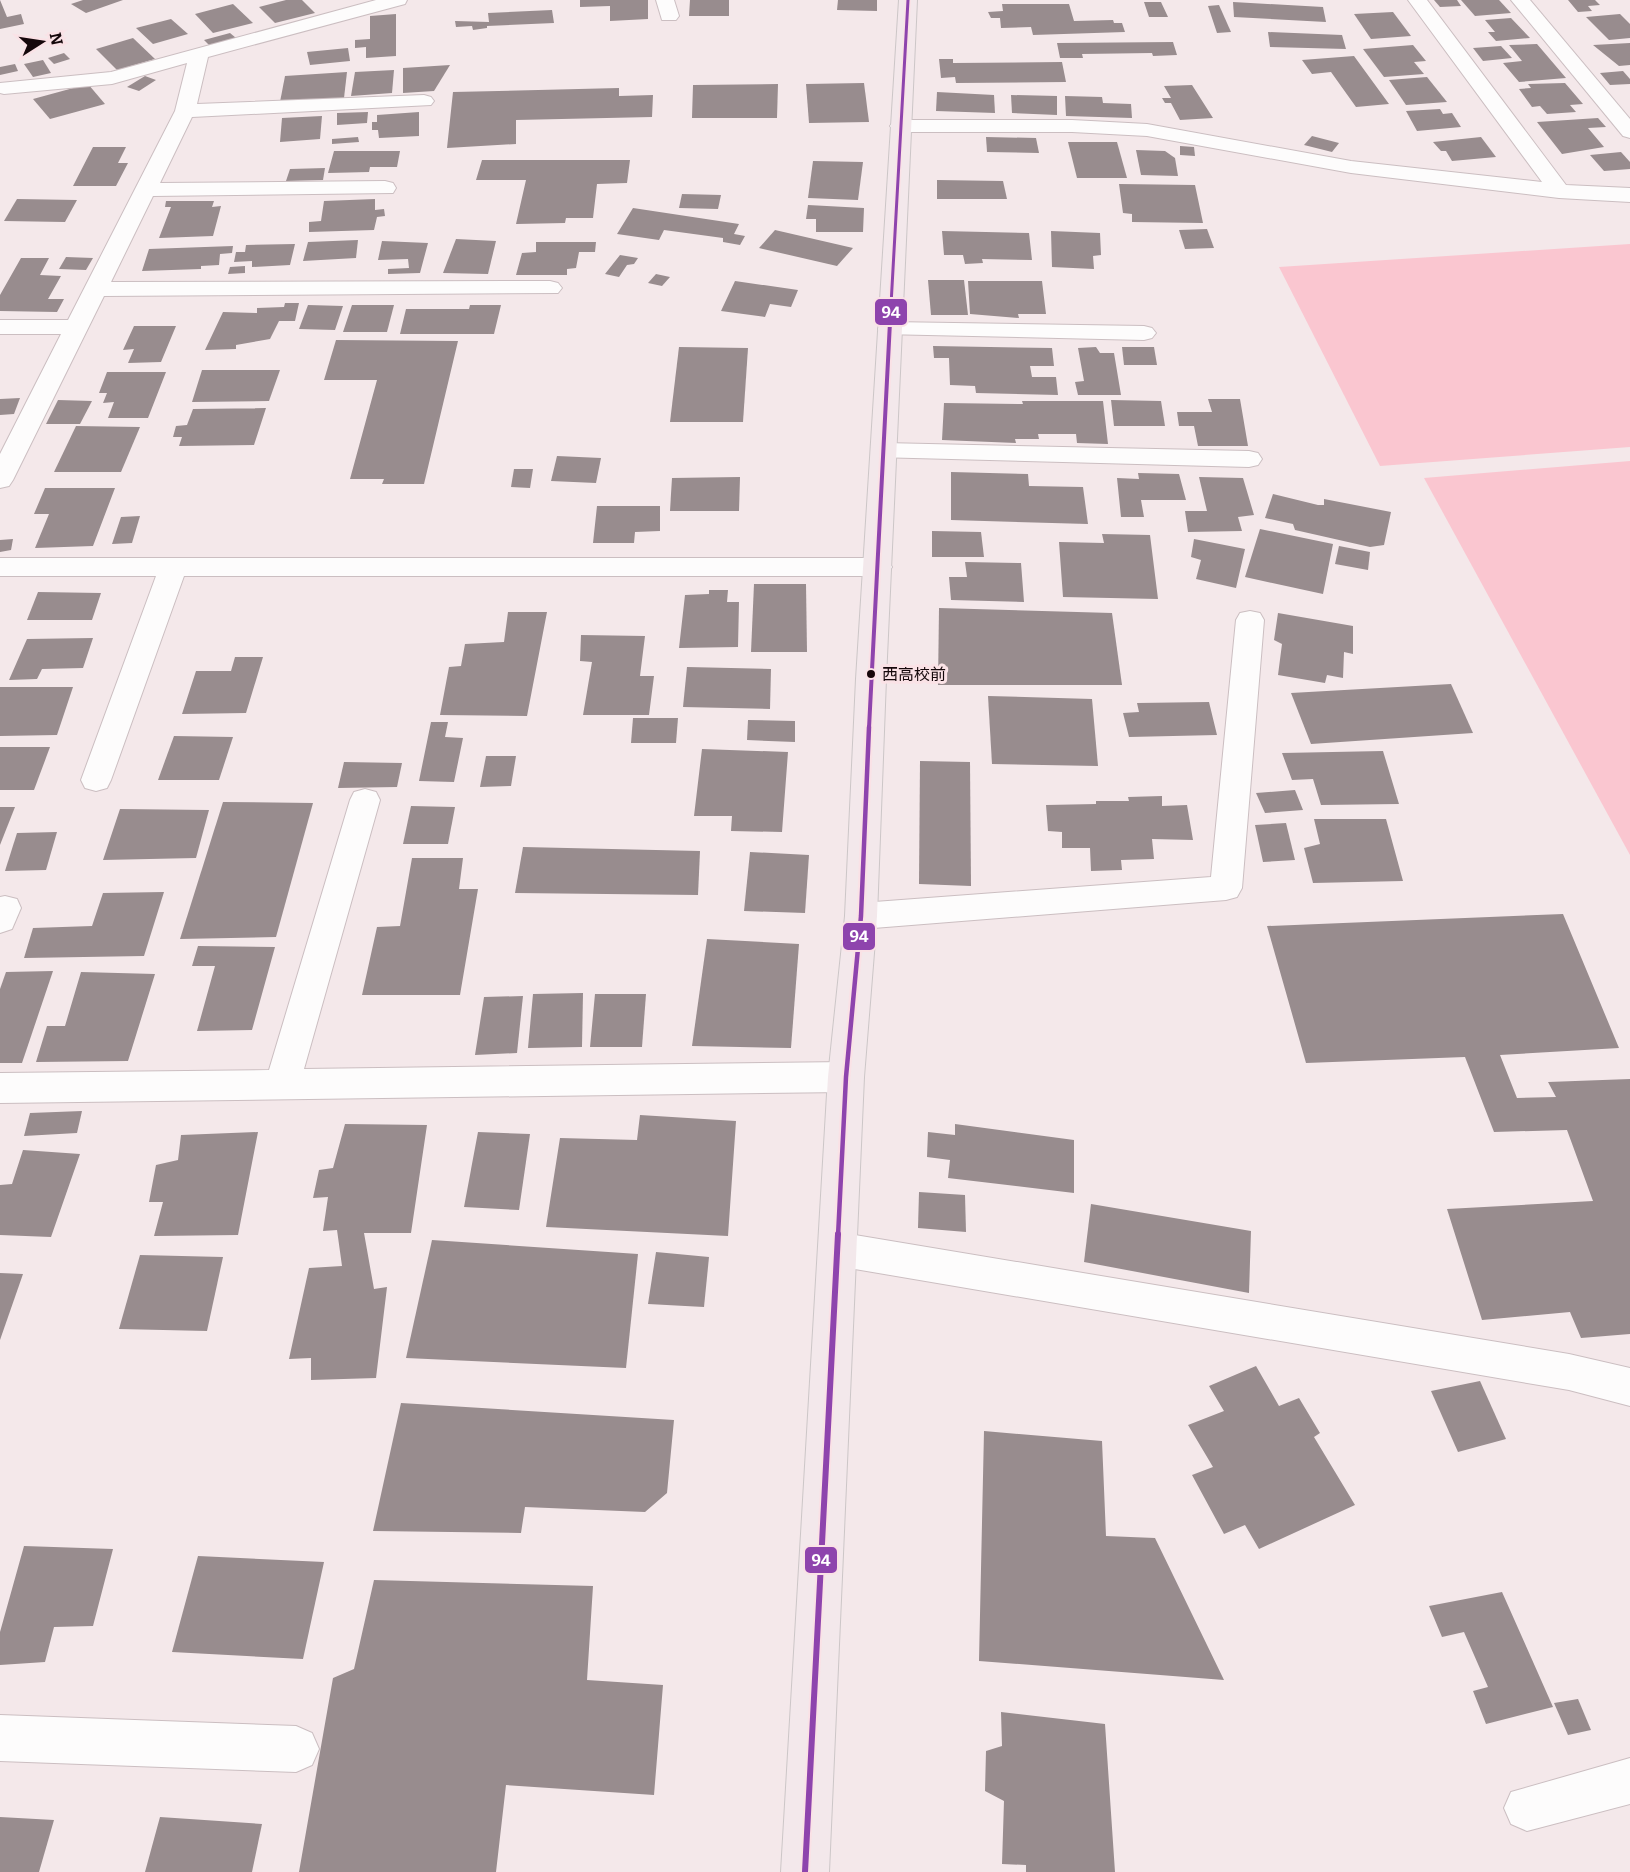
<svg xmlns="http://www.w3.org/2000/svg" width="1630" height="1872" font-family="Bitter,'Noto Sans JP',serif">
<rect width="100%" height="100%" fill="#f4e8ea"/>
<g fill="#fac6d0">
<polygon points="1630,244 1630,447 1380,466 1279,267"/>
<polygon points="1630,461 1630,855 1424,478"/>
</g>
<g fill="#988c8e">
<polygon points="0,0 7,17 21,14 24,24 0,29"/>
<polygon points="83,0 123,0 86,13 71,4"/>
<polygon points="286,0 302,0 315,13 275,23 259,7"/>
<polygon points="580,0 648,0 648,19 610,21 610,6 580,7"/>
<polygon points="690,0 729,0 729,16 689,16"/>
<polygon points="838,0 877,0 877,11 837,10"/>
<polygon points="1434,0 1457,0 1461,6 1440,7"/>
<polygon points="1461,0 1499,0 1511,13 1475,16"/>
<polygon points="1568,0 1595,0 1600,5 1588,6 1592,11 1578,12"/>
<polygon points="1144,2 1161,2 1168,17 1149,17"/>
<polygon points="1233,2 1323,7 1326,22 1234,17"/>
<polygon points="233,4 253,23 213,33 195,14"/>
<polygon points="1002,4 1069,4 1074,21 1113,20 1114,23 1122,23 1125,32 1033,35 1031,27 1001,28 1000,18 991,18 988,12 1003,11"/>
<polygon points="1219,5 1231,32 1217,33 1208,6"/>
<polygon points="552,10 554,23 487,26 487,28 473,30 472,26 456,27 455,21 489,22 488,13"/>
<polygon points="1393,12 1411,36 1371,39 1354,14"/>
<polygon points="396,14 396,56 366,58 366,47 355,48 355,40 370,39 370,16"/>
<polygon points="1620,14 1630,24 1630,38 1609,40 1586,17"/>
<polygon points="1511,18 1530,38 1496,41 1488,32 1495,32 1485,20"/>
<polygon points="171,19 188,34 153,44 136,28"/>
<polygon points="1268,32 1342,35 1346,49 1270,47"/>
<polygon points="230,33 236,38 210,46 204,40"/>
<polygon points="133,38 155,59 117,70 96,49"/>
<polygon points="1173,42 1177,55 1153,56 1152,53 1082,54 1083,58 1060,58 1057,43"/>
<polygon points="1630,43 1630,65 1619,66 1593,45"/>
<polygon points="1537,44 1566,78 1519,82 1503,63 1522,61 1509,45"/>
<polygon points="1413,45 1426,61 1414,62 1424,74 1384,77 1363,49"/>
<polygon points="1501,46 1512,58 1483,61 1473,48"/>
<polygon points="348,48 350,61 310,65 307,52"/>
<polygon points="64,53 70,59 54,64 48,58"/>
<polygon points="1354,56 1389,104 1356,107 1331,72 1312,74 1302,60"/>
<polygon points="939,59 953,59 953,63 1062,62 1066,82 956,83 955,77 941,78"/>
<polygon points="43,60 51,73 33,77 24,64"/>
<polygon points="15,64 18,71 0,75 0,67"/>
<polygon points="450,65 434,91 403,93 403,68"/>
<polygon points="394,70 392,93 351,96 355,72"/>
<polygon points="1623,71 1630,79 1630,84 1610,85 1600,73"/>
<polygon points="347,72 344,98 280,102 285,76"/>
<polygon points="145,76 156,80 139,91 127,87"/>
<polygon points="1427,77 1447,102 1406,105 1389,80"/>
<polygon points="864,83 869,122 809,123 806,84"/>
<polygon points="1565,83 1583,104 1570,105 1576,112 1547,114 1540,106 1532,107 1519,89 1531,88 1528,84"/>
<polygon points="88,84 105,104 50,119 33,99"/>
<polygon points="778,84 777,118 692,118 693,85"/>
<polygon points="1192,85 1213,118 1180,120 1171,103 1165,103 1162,98 1171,98 1164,86"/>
<polygon points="619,88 619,96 653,95 652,117 516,120 516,144 447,148 453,92"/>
<polygon points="937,92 994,95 995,113 936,111"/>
<polygon points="1011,95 1057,96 1057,115 1012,113"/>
<polygon points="1065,96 1102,97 1103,103 1131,104 1132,118 1066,116"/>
<polygon points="1440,109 1443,114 1452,113 1461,127 1417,131 1406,111"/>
<polygon points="368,112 367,123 337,125 337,113"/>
<polygon points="419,112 419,136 379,138 378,130 372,130 372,122 377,122 377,115"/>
<polygon points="322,116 320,139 280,142 282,118"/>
<polygon points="1598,118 1606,127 1588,128 1604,147 1562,154 1537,122"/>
<polygon points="1312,136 1339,143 1332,152 1304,145"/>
<polygon points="358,137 359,142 332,144 332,139"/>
<polygon points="986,137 1036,138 1039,153 987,152"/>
<polygon points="1481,137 1496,157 1452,161 1446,151 1441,151 1433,142"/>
<polygon points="1068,142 1117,142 1127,178 1077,178"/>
<polygon points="1180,146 1194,147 1195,156 1180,155"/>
<polygon points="93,147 126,147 118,163 128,163 116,186 73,186"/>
<polygon points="1136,150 1165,151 1175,158 1178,176 1141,175"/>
<polygon points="334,151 400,151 397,167 370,167 369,172 328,173"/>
<polygon points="1621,152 1630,162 1630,169 1604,171 1590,155"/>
<polygon points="482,160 630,160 627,183 597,184 593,218 566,218 565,223 516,224 526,180 476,180"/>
<polygon points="813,161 863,162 858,200 808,198"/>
<polygon points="325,168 323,180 286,181 290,169"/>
<polygon points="937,180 1003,181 1007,199 937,199"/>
<polygon points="1119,184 1195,185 1203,223 1132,222 1132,214 1123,213"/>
<polygon points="682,194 721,195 718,209 679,208"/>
<polygon points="17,199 77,200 65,222 4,221"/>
<polygon points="375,199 375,210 384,209 385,216 377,217 374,230 309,232 309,222 321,221 324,201"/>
<polygon points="166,201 214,201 212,207 221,206 213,236 159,238 171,207 165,207"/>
<polygon points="808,205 864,208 863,232 816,232 816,219 806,219"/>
<polygon points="633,208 739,224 734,234 745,236 740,245 723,242 723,238 664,230 659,240 617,234"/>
<polygon points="1207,229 1214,248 1185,249 1179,230"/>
<polygon points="775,230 853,248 837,266 759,248"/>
<polygon points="942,231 1029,233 1032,260 982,259 983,263 965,264 963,255 944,255"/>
<polygon points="1051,231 1100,233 1101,255 1093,256 1094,269 1052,267"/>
<polygon points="456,239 496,241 488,274 443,273"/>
<polygon points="358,240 356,258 303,261 308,242"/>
<polygon points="382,241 428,243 420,273 388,274 388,269 409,268 408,259 378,260"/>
<polygon points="536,242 596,242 595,252 579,252 576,268 567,269 567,275 516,275 522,253 536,252"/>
<polygon points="295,244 290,265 252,267 252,261 234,262 236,252 245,252 246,245"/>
<polygon points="233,246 232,253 220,254 219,265 201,266 201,269 142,271 149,249"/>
<polygon points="620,255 638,258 634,264 627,265 619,277 605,274"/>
<polygon points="66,257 93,258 86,270 59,269"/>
<polygon points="21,258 49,258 40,275 61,276 48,299 64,299 57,312 0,311 0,295"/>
<polygon points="245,266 245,273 228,274 230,267"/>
<polygon points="656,274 670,277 662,286 648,283"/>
<polygon points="928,280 964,280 968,315 931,315"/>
<polygon points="735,281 798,290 791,307 770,304 765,317 721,311"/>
<polygon points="968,281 1042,281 1046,314 1018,314 1019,318 970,314"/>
<polygon points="285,303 299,303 295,321 279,321 270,339 236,345 236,349 205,350 223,312 257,313 257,308 284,307"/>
<polygon points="308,305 343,306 335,330 299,329"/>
<polygon points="352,305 394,305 387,332 343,332"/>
<polygon points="470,305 501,305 494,334 400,334 406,309 469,309"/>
<polygon points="134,326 176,326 161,362 128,363 134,349 123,350"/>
<polygon points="336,340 458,341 424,484 382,484 384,479 350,479 377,380 324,380"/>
<polygon points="933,346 1052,348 1054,366 1030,366 1032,377 1056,377 1058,395 976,393 975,386 950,385 949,358 934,358"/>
<polygon points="679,347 748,348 743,422 670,422"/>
<polygon points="1096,347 1100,353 1114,353 1121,395 1078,395 1075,382 1084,381 1078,348"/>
<polygon points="1122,347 1154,347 1157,365 1124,365"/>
<polygon points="202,370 280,370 269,401 192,402"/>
<polygon points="107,372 166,372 148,418 108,418 114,402 103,403 107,393 99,393"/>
<polygon points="20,398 14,414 0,415 0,399"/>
<polygon points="1208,399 1240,399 1248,446 1198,446 1194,426 1179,426 1177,412 1212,412"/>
<polygon points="58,400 92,401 80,424 46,424"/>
<polygon points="1111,400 1161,401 1165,426 1114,426"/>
<polygon points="1022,401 1103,401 1108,444 1077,443 1076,434 1038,434 1039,439 1015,439 1016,443 942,440 944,403 1023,404"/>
<polygon points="266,408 254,445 179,446 182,437 173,437 176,426 187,425 193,409"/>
<polygon points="76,426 140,427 121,472 54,472"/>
<polygon points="557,456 601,458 596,483 551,481"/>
<polygon points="514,469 533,469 530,488 511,487"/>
<polygon points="951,472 1028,474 1029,486 1083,487 1088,524 951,520"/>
<polygon points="1138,473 1179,474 1186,500 1141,500 1144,517 1121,517 1117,478 1139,479"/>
<polygon points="740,477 739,511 670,511 672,478"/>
<polygon points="1199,477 1243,478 1254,515 1238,517 1242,531 1188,532 1185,511 1207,511"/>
<polygon points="45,488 115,488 93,546 35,548 49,514 34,514"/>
<polygon points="1273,494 1318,505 1324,505 1324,499 1391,512 1384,545 1370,547 1295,530 1293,524 1265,518"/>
<polygon points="597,506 660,506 660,531 635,532 634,543 593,543"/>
<polygon points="140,516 132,543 112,544 121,517"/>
<polygon points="1260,529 1333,544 1323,594 1245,577"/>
<polygon points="932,531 981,532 984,557 932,557"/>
<polygon points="1102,534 1150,535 1158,599 1063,597 1059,542 1104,543"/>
<polygon points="13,539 11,550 0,552 0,540"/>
<polygon points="1194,539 1245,549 1236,588 1196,579 1201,560 1191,557"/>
<polygon points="1339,546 1370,552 1368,570 1335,564"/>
<polygon points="965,562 1021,563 1024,602 951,600 949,577 967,577"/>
<polygon points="754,584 806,584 807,652 751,652"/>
<polygon points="709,590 728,590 727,602 739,602 738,647 679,648 685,595 709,594"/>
<polygon points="38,592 101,593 92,620 27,620"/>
<polygon points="939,608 1112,613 1122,685 938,685"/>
<polygon points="508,612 547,612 527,716 440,715 449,667 461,666 465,644 504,642"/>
<polygon points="1278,613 1353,626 1353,654 1344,652 1343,678 1327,675 1325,683 1278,675 1282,644 1274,640"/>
<polygon points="581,635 645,636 640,676 654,676 649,715 583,715 592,662 580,661"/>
<polygon points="93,638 83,668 42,669 37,679 9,680 27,639"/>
<polygon points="235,657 263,657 246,713 182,714 196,671 231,671"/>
<polygon points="687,667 771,669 770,709 683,707"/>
<polygon points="1451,684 1473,733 1311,744 1291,693"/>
<polygon points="0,687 73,687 57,735 0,736"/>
<polygon points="988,696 1092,699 1098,766 992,764"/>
<polygon points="1209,702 1217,735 1129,737 1123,713 1139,712 1137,703"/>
<polygon points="633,718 678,718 676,743 631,743"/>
<polygon points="748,720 795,721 795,742 747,740"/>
<polygon points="431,722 448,722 445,737 463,738 454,782 419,781"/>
<polygon points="174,736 233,737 219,780 158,780"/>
<polygon points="0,747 50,747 34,790 0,790"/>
<polygon points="702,749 788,752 782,832 731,831 732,816 694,816"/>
<polygon points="1383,751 1399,804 1321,805 1313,779 1292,780 1282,753"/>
<polygon points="486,756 516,756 511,786 480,787"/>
<polygon points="920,761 970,762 971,886 919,884"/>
<polygon points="344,762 402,763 397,787 338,788"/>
<polygon points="1295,790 1303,810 1265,813 1256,793"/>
<polygon points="1162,796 1162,806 1187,805 1193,840 1152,839 1154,859 1121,860 1122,870 1091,871 1090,848 1062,848 1062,832 1048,831 1046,805 1096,804 1096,801 1129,801 1128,797"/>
<polygon points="223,802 313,803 276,937 180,939"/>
<polygon points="411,806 455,807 448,844 403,844"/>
<polygon points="0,807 15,807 0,845"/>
<polygon points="120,809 209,810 196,858 103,860"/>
<polygon points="1314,819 1386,819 1403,881 1313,883 1304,848 1320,844"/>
<polygon points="1286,823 1295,860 1263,862 1255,825"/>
<polygon points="57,832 46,870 5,871 17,833"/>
<polygon points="523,847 700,851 698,895 515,893"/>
<polygon points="750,852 809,855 805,913 744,911"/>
<polygon points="412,858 463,858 459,889 478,889 460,995 362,995 377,927 400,926"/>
<polygon points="164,892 144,956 24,958 33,928 92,926 103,893"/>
<polygon points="1563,914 1619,1048 1500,1055 1517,1098 1556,1097 1548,1082 1630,1079 1630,1334 1581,1338 1570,1312 1482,1320 1447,1209 1593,1201 1567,1130 1494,1132 1465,1057 1306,1063 1267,926"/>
<polygon points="707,939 799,944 791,1048 692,1046"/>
<polygon points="198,946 275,947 252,1030 197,1031 215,966 192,966"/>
<polygon points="53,971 22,1063 0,1063 0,989 6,972"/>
<polygon points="81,972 155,974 128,1061 36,1062 47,1026 65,1026"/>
<polygon points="583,993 582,1047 528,1048 533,994"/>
<polygon points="595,994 646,994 642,1047 590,1047"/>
<polygon points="523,996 517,1053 475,1055 484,997"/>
<polygon points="82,1111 77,1133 24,1136 30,1113"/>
<polygon points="640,1115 736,1121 728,1236 546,1227 560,1138 637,1140"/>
<polygon points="345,1124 427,1125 411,1233 364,1233 374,1289 387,1287 376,1378 311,1380 311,1358 289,1359 309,1268 342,1266 337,1230 323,1231 328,1197 313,1198 319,1170 333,1168"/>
<polygon points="955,1124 1074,1140 1074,1193 948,1178 950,1160 927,1157 928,1132 955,1135"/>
<polygon points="258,1132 238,1235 154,1236 163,1202 149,1202 156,1165 178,1160 181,1135"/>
<polygon points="478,1132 530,1134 519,1210 464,1207"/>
<polygon points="23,1150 80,1154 51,1237 0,1235 0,1185 12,1184"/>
<polygon points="919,1192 965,1195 966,1232 918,1228"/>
<polygon points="1091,1204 1251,1231 1249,1293 1084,1262"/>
<polygon points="432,1240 638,1254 626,1368 406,1358"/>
<polygon points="656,1252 709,1257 704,1307 648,1304"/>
<polygon points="140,1255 223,1257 207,1331 119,1329"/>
<polygon points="0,1273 23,1274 0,1340"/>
<polygon points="1256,1366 1279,1406 1299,1398 1320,1433 1314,1437 1355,1505 1259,1549 1245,1525 1224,1534 1192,1475 1213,1467 1188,1425 1224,1411 1209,1386"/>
<polygon points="1480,1381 1506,1439 1458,1452 1431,1391"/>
<polygon points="401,1403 674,1420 667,1493 645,1512 525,1507 521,1533 373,1531"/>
<polygon points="984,1431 1102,1441 1106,1536 1155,1538 1224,1680 979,1661"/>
<polygon points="24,1546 113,1549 93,1626 54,1627 45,1662 0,1665 0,1632"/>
<polygon points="198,1556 324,1562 303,1659 172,1652"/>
<polygon points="374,1580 593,1586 587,1680 663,1685 654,1795 506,1785 496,1872 299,1872 333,1678 354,1669"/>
<polygon points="1502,1592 1553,1707 1486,1724 1473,1691 1488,1687 1464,1632 1442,1637 1429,1606"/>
<polygon points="1578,1699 1591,1730 1568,1735 1554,1703"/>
<polygon points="1001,1712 1105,1724 1115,1872 1026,1872 1026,1865 1002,1864 1004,1801 985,1791 986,1751 1002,1746"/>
<polygon points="0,1817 54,1820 39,1872 0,1872"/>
<polygon points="160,1817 262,1824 252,1872 145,1872"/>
</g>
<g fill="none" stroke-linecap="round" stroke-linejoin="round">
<defs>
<g id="minor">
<polygon points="376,0 407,0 405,4 208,57 197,104 424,95 431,97 434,101 431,105 192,117 160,183 385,181 393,183 396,188 393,193 153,196 111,282 550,281 558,283 562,288 558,293 104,296 13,480 9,486 0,488 0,454 61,334 0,334 0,320 68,320 175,111 187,63 112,84 4,94 0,93 0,83 111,72"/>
<polygon points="656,0 674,0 679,16 676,20 662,20"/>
<polygon points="1408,0 1427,0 1566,185 1630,188 1630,202 1559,198 1351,173 1147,136 1072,132 900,132 893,130 890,126 893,122 900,120 1072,120 1147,124 1351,161 1542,182"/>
<polygon points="1511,0 1530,0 1630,119 1630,138 1623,136"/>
<polygon points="890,322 1144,326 1152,328 1156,333 1152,338 1144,340 882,334 878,329 882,324"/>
<polygon points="884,443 1249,451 1258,453 1262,459 1258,465 1249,467 875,457 871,451 875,445"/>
<polygon points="0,558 878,558 888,561 892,567 888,573 878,576 184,576 111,780 107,788 96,791 85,788 81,780 156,576 0,576"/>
<polygon points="1250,611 1260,613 1264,620 1242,888 1237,897 1226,900 861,929 849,925 845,916 849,907 861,903 1211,877 1236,620 1240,613"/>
<polygon points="365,789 376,792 380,800 304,1069 846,1062 858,1067 864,1077 858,1087 846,1092 0,1103 0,1073 269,1070 350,800 354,792"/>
<polygon points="5,896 17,899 21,908 12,929 0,933 0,897"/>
<polygon points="837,1232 1569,1354 1630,1368 1630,1406 1569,1390 837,1266 824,1261 818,1249 824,1237"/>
<polygon points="0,1715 296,1726 312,1733 319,1749 312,1765 296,1772 0,1761"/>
<polygon points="1630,1758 1630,1804 1527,1831 1511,1824 1504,1808 1511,1792"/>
</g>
<polygon id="major" points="899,0 917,0 886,679 877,916 864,1077 829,1872 781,1872 828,1077 845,916 856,679"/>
</defs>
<use href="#minor" stroke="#cbbec1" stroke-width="2"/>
<use href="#major" stroke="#ccc6c7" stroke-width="2"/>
<use href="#minor" fill="#fdfcfc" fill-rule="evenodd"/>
<use href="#major" fill="#f3e8eb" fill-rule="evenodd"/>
<defs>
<polyline id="bus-1-far3" points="890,323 908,0"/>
<polyline id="bus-1-far2" points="869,728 890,322"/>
<polyline id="bus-1-far1" points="838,1236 846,1077 861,916 869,727"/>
<polyline id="bus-1" points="805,1872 838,1234"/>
</defs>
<use href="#bus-1-far3" stroke="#fae2e6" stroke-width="6"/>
<use href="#bus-1-far2" stroke="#fae2e6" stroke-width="8"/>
<use href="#bus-1-far1" stroke="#fae2e6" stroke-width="9"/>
<use href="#bus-1" stroke="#fae2e6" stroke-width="10"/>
<use href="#bus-1-far3" stroke="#8e44ad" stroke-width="3"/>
<use href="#bus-1-far2" stroke="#8e44ad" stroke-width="4"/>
<use href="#bus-1-far1" stroke="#8e44ad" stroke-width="4.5"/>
<use href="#bus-1" stroke="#8e44ad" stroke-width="6"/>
</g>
<circle fill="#15080b" stroke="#fae2e6" stroke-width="2" cx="871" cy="674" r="5"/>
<g text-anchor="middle" stroke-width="6" stroke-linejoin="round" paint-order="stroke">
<g font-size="16" fill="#15080b" stroke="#fae2e6" text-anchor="start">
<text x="882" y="680">西高校前</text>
</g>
</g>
<g stroke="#fae2e6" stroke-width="2">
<rect x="874" y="298" width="34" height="28" rx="6" fill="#8e44ad"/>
<rect x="842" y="922" width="34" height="29" rx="6" fill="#8e44ad"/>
<rect x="804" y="1546" width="34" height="28" rx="6" fill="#8e44ad"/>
</g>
<g font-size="16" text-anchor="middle" font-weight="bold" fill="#fff">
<text x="891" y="318">94</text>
<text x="859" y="942">94</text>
<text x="821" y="1566">94</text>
</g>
<g transform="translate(42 42) rotate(78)" stroke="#fae2e6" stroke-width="4.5" paint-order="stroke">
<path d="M0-4.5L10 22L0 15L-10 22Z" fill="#15080b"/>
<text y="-9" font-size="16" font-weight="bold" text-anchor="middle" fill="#15080b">N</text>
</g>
</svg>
